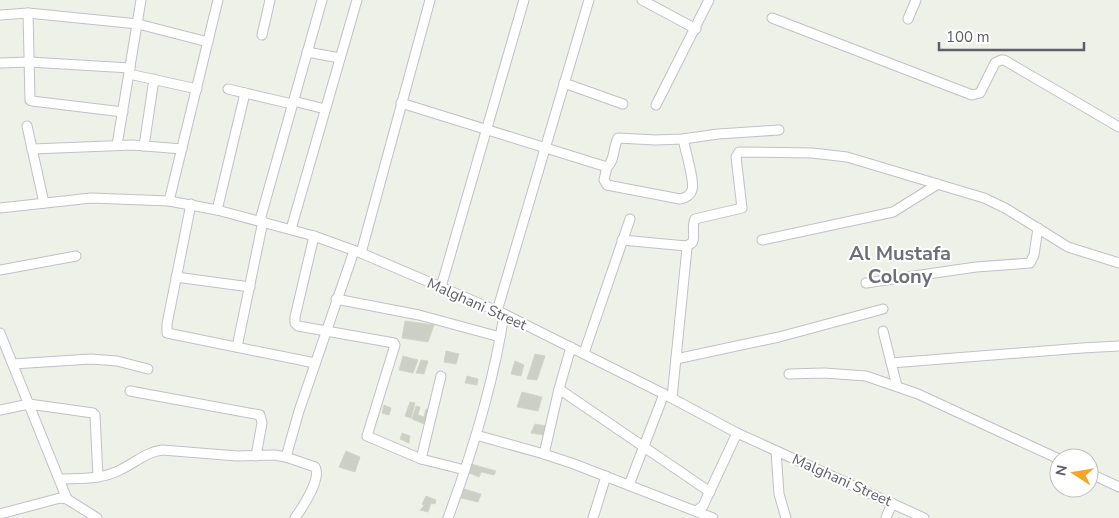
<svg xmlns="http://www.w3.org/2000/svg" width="1119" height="518" font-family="'Nunito Sans',sans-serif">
<rect width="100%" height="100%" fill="#eef1e7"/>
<g fill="#cccfc5" stroke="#d2d6c4">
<polygon points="405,321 434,325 428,342 402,338"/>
<polygon points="446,351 459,354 456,364 444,362"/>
<polygon points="535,354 545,356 537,380 527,379"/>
<polygon points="403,356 418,360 413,373 399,370"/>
<polygon points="421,360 428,361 424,374 416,373"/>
<polygon points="515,361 524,365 521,376 511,374"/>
<polygon points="467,376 478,379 477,385 465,383"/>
<polygon points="522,392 542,397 538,411 517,407"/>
<polygon points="410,402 415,403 411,418 405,416"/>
<polygon points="384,405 391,408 389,415 382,413"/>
<polygon points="416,406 420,407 418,415 424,417 426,409 433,410 429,426 412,419"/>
<polygon points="535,424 546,426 544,435 531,433"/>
<polygon points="402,433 410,436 409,443 400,439"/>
<polygon points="346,451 360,457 355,472 339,467"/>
<polygon points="471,464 496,471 494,475 481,472 479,477 469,473"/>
<polygon points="464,489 481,494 478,502 461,498"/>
<polygon points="426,496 436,500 435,504 431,503 428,512 420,510 424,506 422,504"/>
</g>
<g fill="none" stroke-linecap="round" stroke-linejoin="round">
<defs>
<g id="street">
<polyline points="642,0 696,29"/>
<polyline points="28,13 30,100 32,101 123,112"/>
<polyline points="0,15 28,13 138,24 208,42"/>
<polyline points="772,18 972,95 980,93 995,63 1001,60 1004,60 1119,127"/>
<polyline points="908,19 916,0"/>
<polyline points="262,35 270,0"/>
<polyline points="307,52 340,58"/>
<polyline points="0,63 29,62 130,68"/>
<polyline points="129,74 197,89"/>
<polyline points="564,83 623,104"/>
<polyline points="228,89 292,104"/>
<polyline points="293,101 325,109"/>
<path d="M401 103 607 167C615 161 613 147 618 138L655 140 683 139 718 134 779 130"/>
<polyline points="656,105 709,0"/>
<polyline points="27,126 44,203"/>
<polyline points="117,145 141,0"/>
<polyline points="144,146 154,79"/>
<polyline points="32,149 133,145 182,149"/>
<path d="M607 167 604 180 607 185 680 199C686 198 690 196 692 190 695 182 685 149 683 139"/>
<polyline points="169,201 218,0"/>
<polyline points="191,204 167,324 167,333 315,363"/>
<polyline points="0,208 91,198 169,201 217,210 314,236 361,253 504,314 664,394 737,433 924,518"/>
<polyline points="217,210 245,93"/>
<polyline points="260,220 322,0"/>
<polyline points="291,229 357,0"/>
<polyline points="314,236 295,317 295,323 298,326 394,343 395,345 367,436 421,459 465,470"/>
<path d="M622 240 686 246 692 243C696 237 691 227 695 219L742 208 736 157 739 152 812 153 847 157 984 198 1005 208 1068 247 1119 263"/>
<polyline points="762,240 893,212 938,184"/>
<polyline points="361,253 430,0"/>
<polyline points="0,270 76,256"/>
<polyline points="176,277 250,287"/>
<polyline points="866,283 976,267 1030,263 1034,255 1038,228"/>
<polyline points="441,287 524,0"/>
<polyline points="336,299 419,315 500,337"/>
<polyline points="497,311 589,0"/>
<polyline points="883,331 897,386"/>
<polyline points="0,333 67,499"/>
<polyline points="237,347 263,221"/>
<polyline points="584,353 630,219"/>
<polyline points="676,359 779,337 883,309"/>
<polyline points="891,363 1082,348 1119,346"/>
<polyline points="13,364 91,359 117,361 148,369"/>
<polyline points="789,374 824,373 866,376 918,394 1059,459"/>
<polyline points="559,389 710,492"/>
<polyline points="130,391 260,415 262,423 256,456"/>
<polyline points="672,398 687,248 686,246"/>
<polyline points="0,410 29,404 93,413 95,415 98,477"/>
<polyline points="476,435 544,454 574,464 713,518"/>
<polyline points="776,451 779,494 786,518"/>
<polyline points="544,454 559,389 571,347"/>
<polyline points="286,457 299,411 354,251"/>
<polyline points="421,459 441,376"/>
<polyline points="1089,473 1119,487"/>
<path d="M59 479C79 478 101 480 120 470 135 463 146 452 162 450L237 456 274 455 286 457 315 467C322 478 302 508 295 518"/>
<polyline points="629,485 664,394"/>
<polyline points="696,511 703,506 737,433"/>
<polyline points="0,514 60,498 67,499 97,518"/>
<path d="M448 518C472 453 494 382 504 314"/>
<polyline points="593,518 606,476"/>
<polyline points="886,518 892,503"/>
</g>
</defs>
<use href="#street" stroke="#c1c0c8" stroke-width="11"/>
<use href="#street" stroke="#fff" stroke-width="9"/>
</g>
<g text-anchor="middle" stroke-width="4" stroke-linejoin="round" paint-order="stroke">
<g font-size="15" fill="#5f5e68" stroke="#fff">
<text transform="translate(477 304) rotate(24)" y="5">Malghani Street</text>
<text transform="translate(842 480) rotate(24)" y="5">Malghani Street</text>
</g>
<g font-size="20" font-weight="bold" fill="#6f6f7a" stroke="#fff">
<text x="900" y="260">Al Mustafa<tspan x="900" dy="23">Colony</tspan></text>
</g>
</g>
<g transform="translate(1074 473) rotate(282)"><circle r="24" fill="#ffffff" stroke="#bfbfc3"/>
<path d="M0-4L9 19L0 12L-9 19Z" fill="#f2a72b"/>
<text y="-8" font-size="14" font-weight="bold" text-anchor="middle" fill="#5f5e68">N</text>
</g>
<path d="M939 42v8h145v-8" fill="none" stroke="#5f5e68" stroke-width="2.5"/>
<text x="946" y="42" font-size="15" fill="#5f5e68" stroke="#ffffff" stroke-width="4" paint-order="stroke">100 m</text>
</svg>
